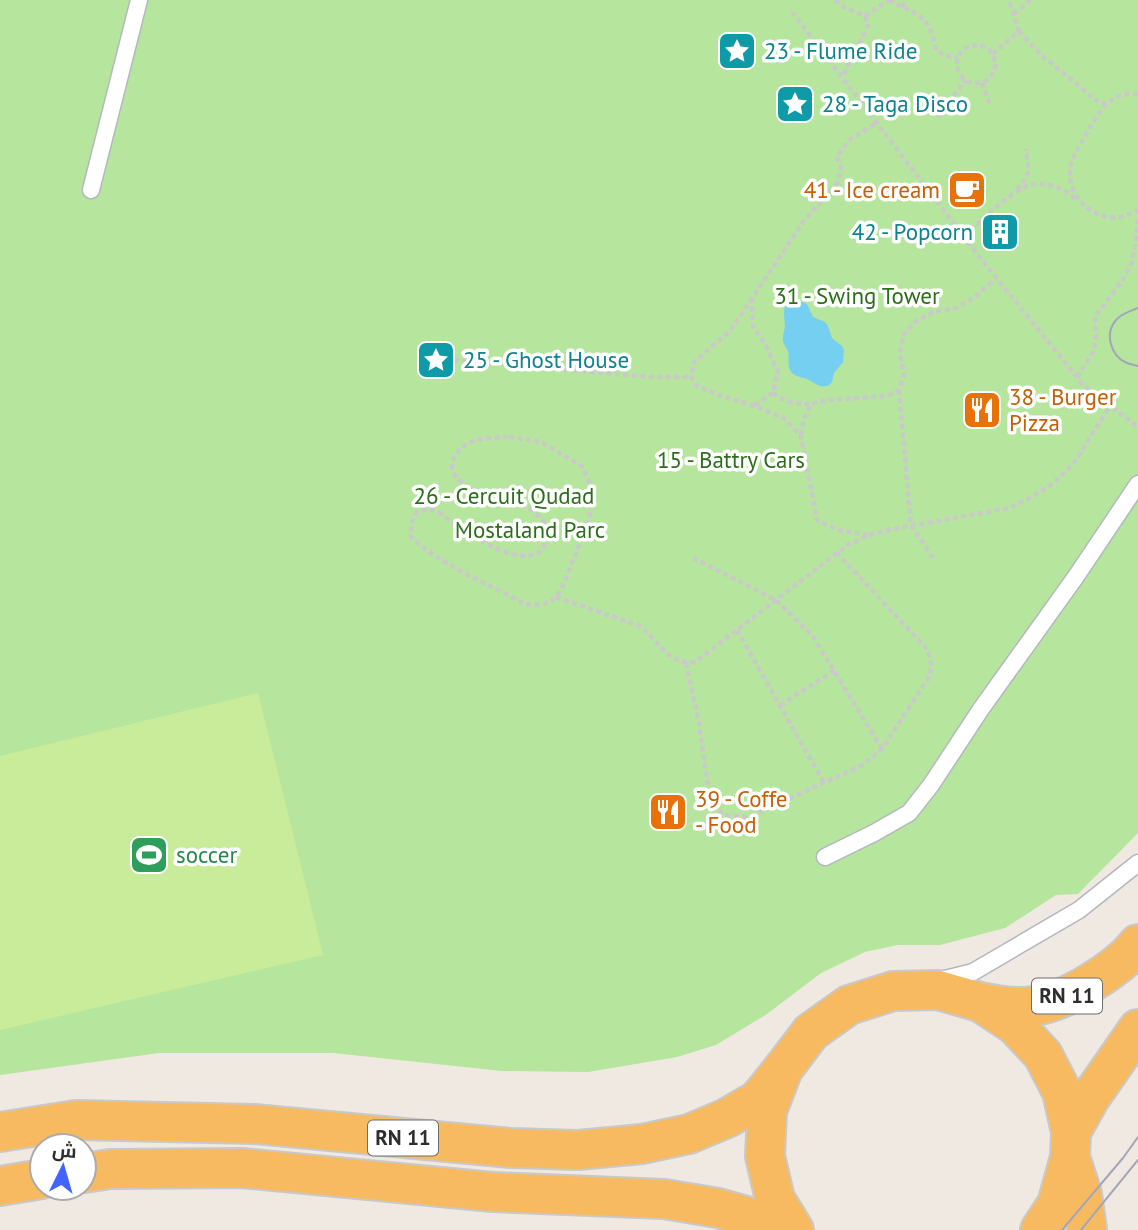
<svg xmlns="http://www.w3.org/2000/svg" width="1138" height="1230" font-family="'PT Sans',Cairo,sans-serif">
<rect width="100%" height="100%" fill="#efe9e1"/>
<polygon fill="#b6e59e" points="0,0 1138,0 1138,833 1078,894 1056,895 1005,928 940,945 898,945 865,952 821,973 767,1014 716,1045 677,1057 588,1072 502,1071 333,1053 159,1053 0,1075"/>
<polygon fill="#c9ec9a" points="258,693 323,955 0,1030 0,756"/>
<path fill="#75cff0" d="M798 300 807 304 813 317 825 322 828 326 832 338 842 346 844 350 843 362 834 373 832 382 828 386C816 387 816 383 807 379 802 377 796 377 792 373 786 366 790 358 788 351 787 349 783 343 783 341 782 335 785 330 785 325 784 311 781 302 798 300Z"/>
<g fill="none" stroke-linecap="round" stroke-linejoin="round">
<defs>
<g id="service">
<polyline points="91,190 139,0"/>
<polyline points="825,857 874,833 909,813 931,785 981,709 1077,575 1138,484"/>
<polyline points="937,981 973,972 1079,910 1138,863"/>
</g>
<g id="trunk">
<path d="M984 1003C1000 1006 1018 1009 1034 1006 1065 1002 1119 969 1138 944"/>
<polyline points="0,1132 76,1120 254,1124 511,1148 578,1150 642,1144 689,1134 727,1118 758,1100 783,1069"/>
<polyline points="1071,1132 1090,1098 1138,1029"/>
<polyline points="1070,1157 1082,1194 1087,1230"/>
<polyline points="84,1173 110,1169 242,1168 493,1192 664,1199 718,1208 760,1220 782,1230"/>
<polyline points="0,1186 42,1179"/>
<polyline points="794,1230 775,1199 765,1156 767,1111 783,1069 811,1032 849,1005 893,991 938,990 980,1002 1015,1025 1043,1055 1062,1092 1071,1132 1070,1157 1057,1204 1040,1230"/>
</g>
</defs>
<use href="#service" stroke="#b4b7c1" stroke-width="19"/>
<use href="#trunk" stroke="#c9c9c9" stroke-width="42"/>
<g stroke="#c9c9c9" stroke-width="4.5" stroke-dasharray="5 3.5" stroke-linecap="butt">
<polyline points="835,0 844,7 865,16 868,26 842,77"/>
<path d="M889 0C918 16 929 13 936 50L945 56 957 57"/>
<polyline points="902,7 907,0"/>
<polyline points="792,12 981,259 1084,386 1138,427"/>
<polyline points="1014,14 1030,0"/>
<polyline points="865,16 889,0"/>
<polyline points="1019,31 1041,55 1076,83 1093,99 1105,104"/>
<circle cx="976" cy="64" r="19"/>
<polyline points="993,54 1019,31 1009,0"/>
<polyline points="982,83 990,104"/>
<path d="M1138 94C1108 91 1099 113 1086 134 1081 144 1074 153 1071 164 1066 187 1080 208 1101 215 1113 220 1127 217 1138 210"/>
<polyline points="939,117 965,80"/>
<path d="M1017 190C1030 174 1030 169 1025 149"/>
<path d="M964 236C980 223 1011 190 1030 185 1047 181 1065 189 1077 200"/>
<polyline points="752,298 753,326 766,346 778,372 773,393 755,405"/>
<polyline points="454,360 650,377 691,377"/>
<polyline points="1077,377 1093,352 1096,340 1095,317 1122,281 1131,264 1135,247 1138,219"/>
<polyline points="899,390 911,525 935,561"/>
<path d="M773 393C786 403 796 404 811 404"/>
<polyline points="801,435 804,419 811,404 829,400 887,396 899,390 904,375 900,354 903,336 913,323 933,312 956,308 975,297 996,278"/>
<path d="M509 437 541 442 572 460 582 467 588 479 592 494 589 519 563 586 556 597 550 602 537 605 525 604C488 584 441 565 411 537V524L417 512C425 510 430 508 438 512 443 514 447 519 452 522 470 535 515 565 537 553 548 546 547 535 546 524 541 519 536 513 530 509 512 498 437 491 455 456 465 437 491 438 509 437Z"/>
<polyline points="868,535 838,530 817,520 801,436 785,419 755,406 721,396 697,386 691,377 694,362 730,331 804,221 838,182 841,168 837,157 849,140 877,123"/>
<polyline points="693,558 776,600 812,635 882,749"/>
<path d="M556 597 640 626C659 641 667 665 695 662L849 544 869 535 888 530 1010 508 1032 497 1055 482 1074 463 1110 406"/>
<polyline points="737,630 824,783"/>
<polyline points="686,663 699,723 710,802 724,815 748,817 861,766 882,749 929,677 932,665 927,649 837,553"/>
<polyline points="780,705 834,671"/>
</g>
<use href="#service" stroke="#fff" stroke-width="16"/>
<use href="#trunk" stroke="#f8ba60" stroke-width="38"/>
<g stroke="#a3a6b8" stroke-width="2">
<path d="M1138 308C1131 311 1123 313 1117 319 1104 332 1110 356 1127 363 1129 364 1135 365 1138 366"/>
<polyline points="1062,1230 1123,1158 1138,1137"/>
<polyline points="1081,1230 1138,1160"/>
</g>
</g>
<defs>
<symbol id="sight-square" viewBox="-11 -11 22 22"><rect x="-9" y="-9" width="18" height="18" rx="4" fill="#0f9aa8" stroke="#fff"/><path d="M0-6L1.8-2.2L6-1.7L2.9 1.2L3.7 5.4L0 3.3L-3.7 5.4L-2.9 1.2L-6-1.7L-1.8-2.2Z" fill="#fff"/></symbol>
<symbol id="cafe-square" viewBox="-11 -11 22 22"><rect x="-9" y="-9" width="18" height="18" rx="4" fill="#e8710a" stroke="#fff"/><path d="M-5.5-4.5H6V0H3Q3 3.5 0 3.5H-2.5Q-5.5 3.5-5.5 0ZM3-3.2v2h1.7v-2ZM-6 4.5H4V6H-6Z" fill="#fff"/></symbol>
<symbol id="building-square" viewBox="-11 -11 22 22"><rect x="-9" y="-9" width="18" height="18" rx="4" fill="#0f9aa8" stroke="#fff"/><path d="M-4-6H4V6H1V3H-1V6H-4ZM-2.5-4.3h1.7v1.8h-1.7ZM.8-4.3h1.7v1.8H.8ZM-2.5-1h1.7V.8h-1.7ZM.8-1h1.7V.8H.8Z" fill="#fff"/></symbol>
<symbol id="restaurant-square" viewBox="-11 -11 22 22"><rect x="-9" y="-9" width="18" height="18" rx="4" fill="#e8710a" stroke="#fff"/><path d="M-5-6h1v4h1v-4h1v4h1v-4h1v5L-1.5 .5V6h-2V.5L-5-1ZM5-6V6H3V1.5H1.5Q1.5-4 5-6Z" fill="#fff"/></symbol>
<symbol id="stadium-square" viewBox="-11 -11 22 22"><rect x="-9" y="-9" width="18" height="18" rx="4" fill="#2e9e5b" stroke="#fff"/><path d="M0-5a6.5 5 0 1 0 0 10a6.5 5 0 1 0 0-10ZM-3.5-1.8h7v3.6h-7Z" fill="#fff"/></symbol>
</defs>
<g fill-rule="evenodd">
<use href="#sight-square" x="715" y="29" width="44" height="44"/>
<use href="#sight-square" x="773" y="82" width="44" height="44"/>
<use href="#cafe-square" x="945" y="168" width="44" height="44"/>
<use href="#building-square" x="978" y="210" width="44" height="44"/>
<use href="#sight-square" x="414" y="338" width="44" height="44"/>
<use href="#restaurant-square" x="960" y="388" width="44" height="44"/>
<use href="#restaurant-square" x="646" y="790" width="44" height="44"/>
<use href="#stadium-square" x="127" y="833" width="44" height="44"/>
</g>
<g text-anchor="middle" stroke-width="7" stroke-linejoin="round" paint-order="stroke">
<g fill="#fff" stroke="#6d6d6d" stroke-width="2">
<rect x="1032" y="978.5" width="70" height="35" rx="5"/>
<rect x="368" y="1120.5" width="70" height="35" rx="5"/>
</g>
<g font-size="21" font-weight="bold" fill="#2e2e2e">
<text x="1067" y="1003">RN 11</text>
<text x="403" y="1145">RN 11</text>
</g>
<g font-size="23" fill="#0d838f" stroke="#fff" text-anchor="start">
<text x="764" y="59">23 - Flume Ride</text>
<text x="822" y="112">28 - Taga Disco</text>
<text x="973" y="240" text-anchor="end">42 - Popcorn</text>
<text x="463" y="368">25 - Ghost House</text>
</g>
<g font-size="23" fill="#c56008" stroke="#fff" text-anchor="start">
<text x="940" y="198" text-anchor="end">41 - Ice cream</text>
<text x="1009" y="405">38 - Burger<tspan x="1009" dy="26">Pizza</tspan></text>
<text x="695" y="807">39 - Coffe<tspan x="695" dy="26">- Food</tspan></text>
</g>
<g font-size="23" fill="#2c6e1b" stroke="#fff">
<text x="857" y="304">31 - Swing Tower</text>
<text x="731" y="468">15 - Battry Cars</text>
<text x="504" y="504">26 - Cercuit Qudad</text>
<text x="530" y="538">Mostaland Parc</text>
</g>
<g font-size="23" fill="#27864d" stroke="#fff" text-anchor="start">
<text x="176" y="863">soccer</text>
</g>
</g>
<g transform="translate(63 1167) rotate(5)"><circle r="33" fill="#ffffff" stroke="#ababab" stroke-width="2"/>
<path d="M0-5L12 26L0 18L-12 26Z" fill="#4264fb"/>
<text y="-10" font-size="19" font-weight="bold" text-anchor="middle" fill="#2e2e2e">ش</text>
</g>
</svg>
